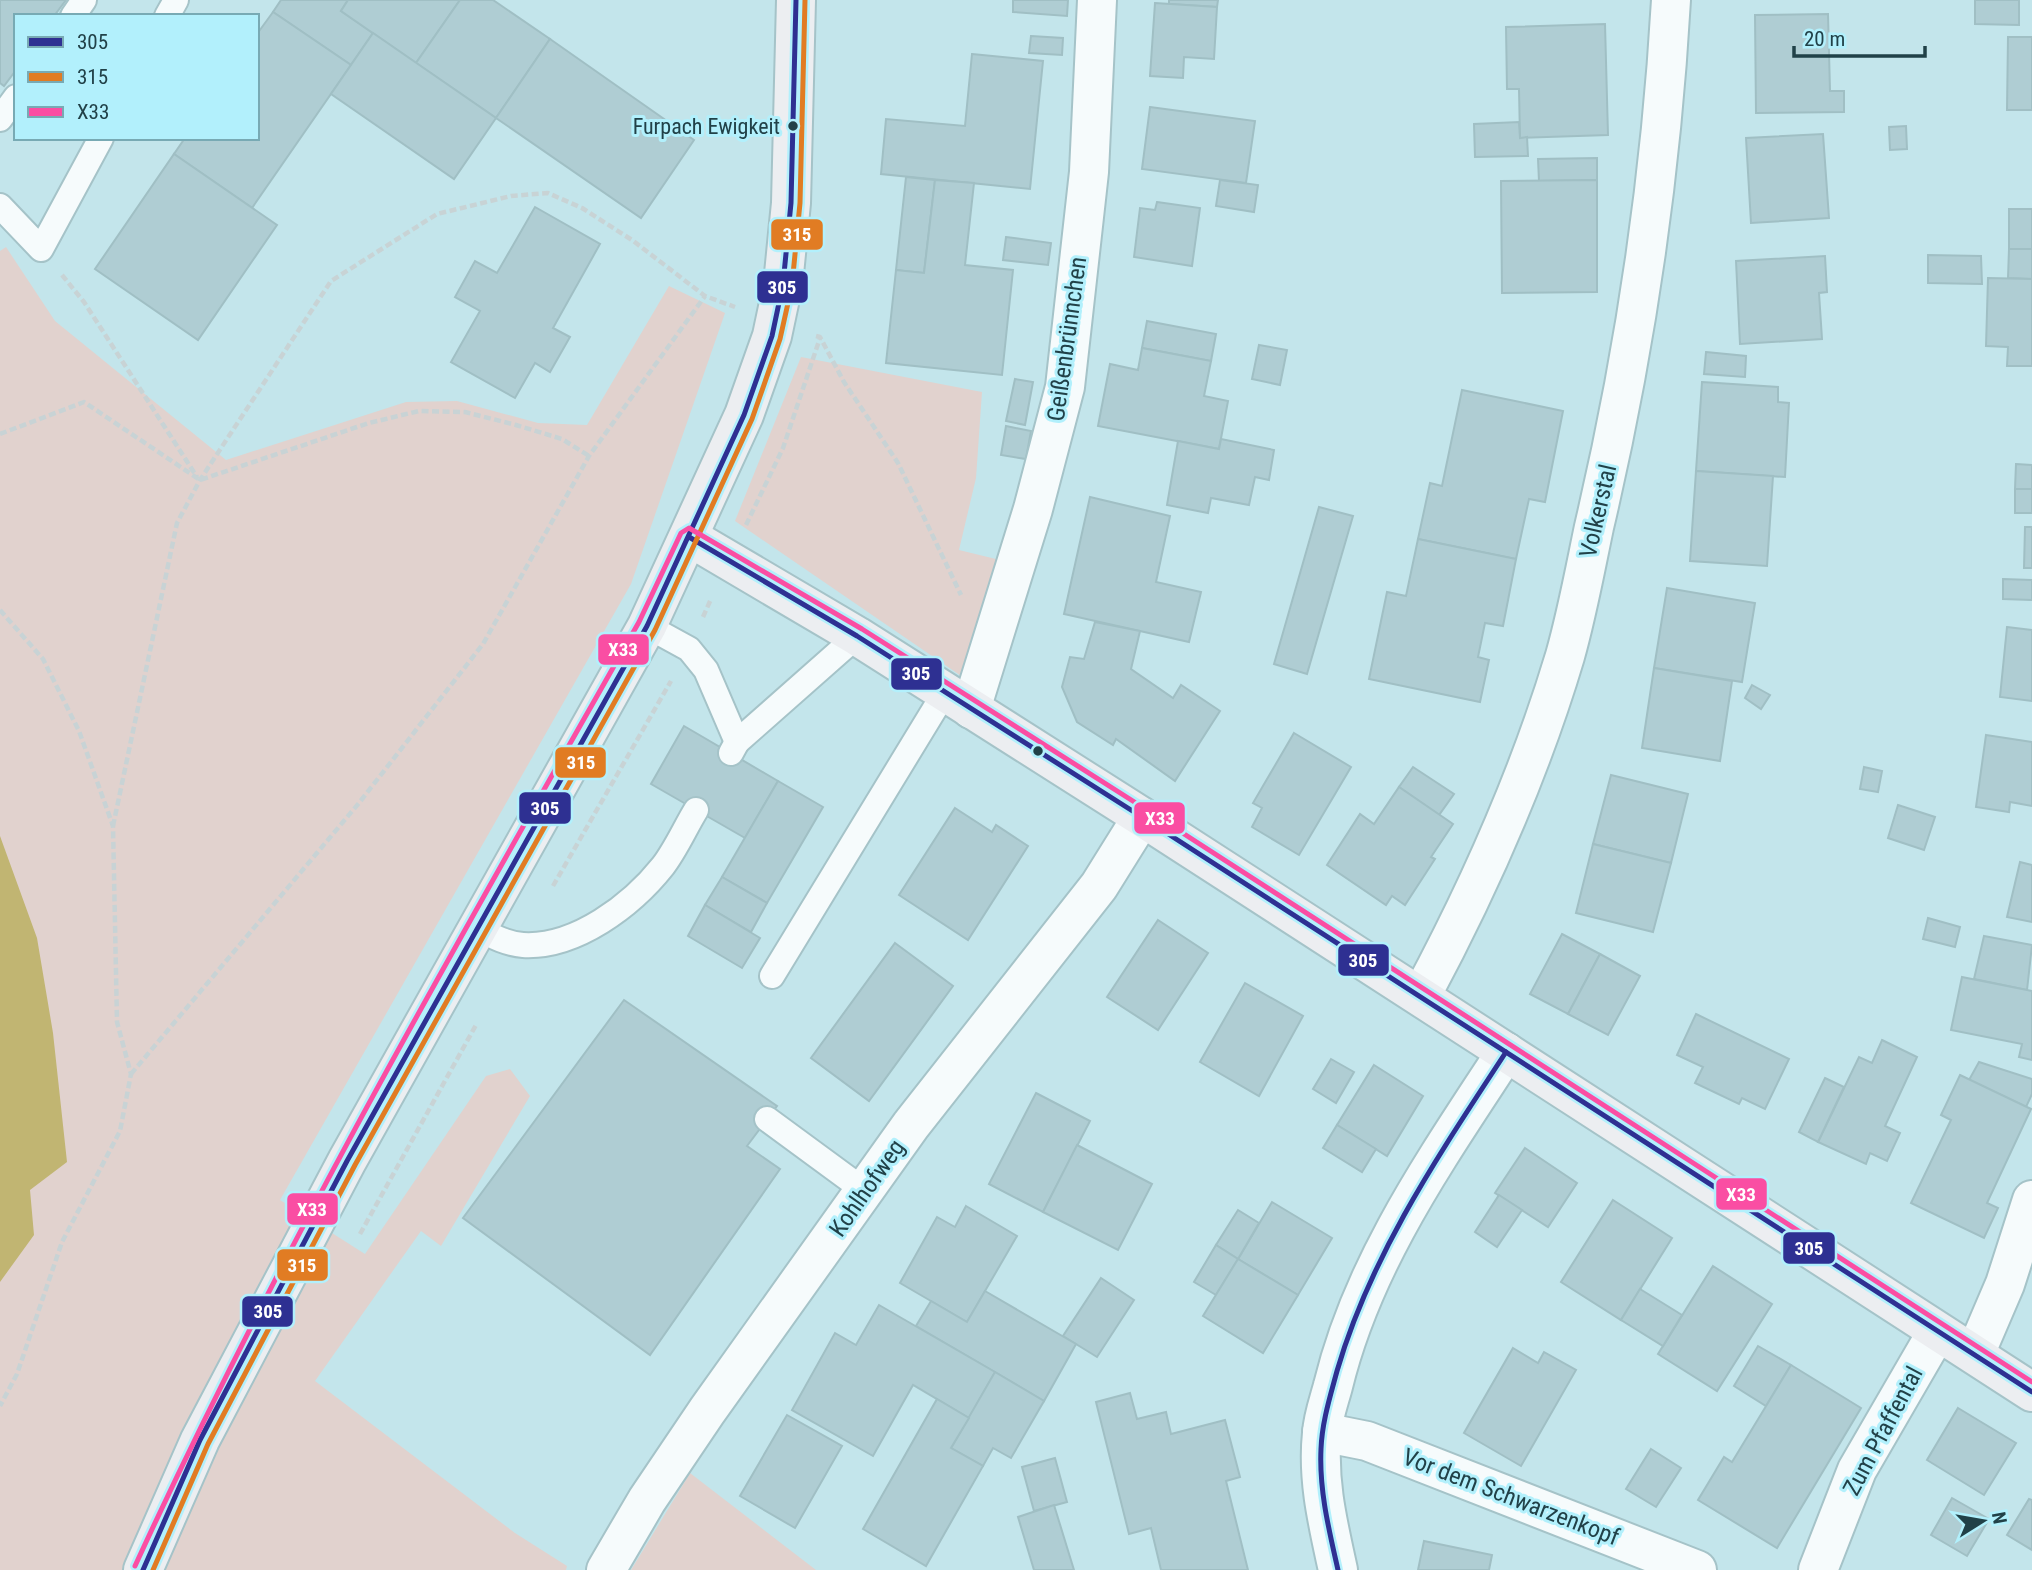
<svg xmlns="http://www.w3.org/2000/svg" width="2032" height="1570" font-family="'Roboto Condensed',sans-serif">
<rect width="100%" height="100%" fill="#c3e5eb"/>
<g fill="#e1d2ce">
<polygon points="6,247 55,321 226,460 406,402 457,401 538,423 587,425 669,286 725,313 631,584 280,1200 365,1254 486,1076 510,1069 530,1096 441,1246 421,1231 315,1381 515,1533 567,1566 566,1570 0,1570 0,251"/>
<polygon points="801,357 982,392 976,478 959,550 1000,560 967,680 735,521"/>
<polygon points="690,1473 816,1570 631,1570"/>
</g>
<polygon fill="#c1b572" points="0,836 37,938 53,1033 67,1162 30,1190 34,1235 0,1282"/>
<g fill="#afcdd3" stroke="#a0bfc4" stroke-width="2">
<polygon points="0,0 66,0 54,16 16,16 16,70 4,86 0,83"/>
<polygon points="281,0 348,0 341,11 373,33 351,65 273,12"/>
<polygon points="348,0 460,0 416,63 341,11"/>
<polygon points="460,0 493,0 550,39 496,118 416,63"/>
<polygon points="1013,0 1068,0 1067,16 1013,12"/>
<polygon points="1169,0 1218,0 1217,7 1169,4"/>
<polygon points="1975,0 2019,0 2019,25 1975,24"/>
<polygon points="1155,3 1217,7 1214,59 1184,57 1183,78 1150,76"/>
<polygon points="273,12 351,65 252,208 174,154 185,138 257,138 257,34"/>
<polygon points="1828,14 1830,91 1844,91 1844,112 1756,113 1755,15"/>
<polygon points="1605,24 1608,135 1520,138 1519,89 1507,89 1506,27"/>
<polygon points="373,33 496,118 454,179 331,94"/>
<polygon points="1031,36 1063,38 1062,55 1029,53"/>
<polygon points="2008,37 2032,37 2032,110 2007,110"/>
<polygon points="550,39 694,140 641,218 496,118"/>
<polygon points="972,54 1043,61 1030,189 881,174 886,119 965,126"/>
<polygon points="1150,107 1255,121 1246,183 1142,169"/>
<polygon points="1519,122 1520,138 1527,137 1528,156 1475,157 1474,124"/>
<polygon points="1906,126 1907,149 1890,150 1889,127"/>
<polygon points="1823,134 1829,218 1751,223 1746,138"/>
<polygon points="174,154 277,225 198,340 95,269"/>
<polygon points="1597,158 1597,180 1539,181 1538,159"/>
<polygon points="906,177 935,180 924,273 896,270"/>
<polygon points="935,180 974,183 965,265 1013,270 1002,375 886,363 896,270 924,273"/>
<polygon points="1220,180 1258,185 1254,212 1216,206"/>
<polygon points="1597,180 1597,292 1502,293 1501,181"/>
<polygon points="1157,202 1200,208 1192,266 1134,257 1140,208 1155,210"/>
<polygon points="535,207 600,244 553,328 570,337 550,372 535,363 515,398 451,362 480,311 455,297 475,261 497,273"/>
<rect x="2009" y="209" width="23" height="40"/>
<polygon points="1006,237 1051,243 1048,265 1003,260"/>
<polygon points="2009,249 2032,249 2032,279 2008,278"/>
<polygon points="1928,255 1981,256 1982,284 1928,283"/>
<polygon points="1825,256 1827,292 1819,293 1822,339 1740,344 1736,261"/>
<polygon points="1988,278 2032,279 2032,366 2007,366 2008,347 1986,346"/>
<polygon points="1147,321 1216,334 1211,361 1142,348"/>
<polygon points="1259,345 1287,350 1280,385 1252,379"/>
<polygon points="1142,348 1211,361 1204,396 1228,401 1219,449 1098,426 1110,364 1138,370"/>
<polygon points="1706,352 1746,356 1745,377 1704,374"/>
<polygon points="1015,379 1033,382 1025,425 1006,421"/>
<polygon points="1702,382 1778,387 1778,402 1789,403 1785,477 1696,471"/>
<polygon points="1462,390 1563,411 1545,502 1529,499 1516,559 1418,539 1430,483 1442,486"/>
<polygon points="1006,426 1031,431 1026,459 1001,455"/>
<polygon points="1221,439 1274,450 1269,480 1255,477 1249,505 1211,498 1208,513 1167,505 1178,441 1219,449"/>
<polygon points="2016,464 2032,465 2032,489 2015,489"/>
<polygon points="1696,471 1773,476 1767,566 1690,561"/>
<rect x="2015" y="489" width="17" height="24"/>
<polygon points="1090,497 1170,516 1156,582 1201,592 1189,642 1064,614"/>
<polygon points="1319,507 1353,516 1307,674 1274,664"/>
<polygon points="2025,527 2032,527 2032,568 2024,568"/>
<polygon points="1418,539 1516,559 1503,626 1485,623 1478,657 1489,660 1480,702 1369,679 1387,592 1406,596"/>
<polygon points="2003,579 2032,580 2032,600 2003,599"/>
<polygon points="1667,588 1755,603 1742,682 1654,668"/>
<polygon points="1095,622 1140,631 1131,669 1173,698 1181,685 1220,711 1175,781 1116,739 1113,745 1077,722 1062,687 1070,657 1084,659"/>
<polygon points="2007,627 2032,630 2032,701 2000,697"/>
<polygon points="1654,668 1732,681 1720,761 1642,748"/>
<polygon points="1752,685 1770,695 1761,709 1745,698"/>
<polygon points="684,726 778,781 745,838 651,784"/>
<polygon points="1294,733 1351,767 1299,855 1252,827 1262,808 1253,803"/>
<polygon points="1986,735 2032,742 2032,806 2010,802 2009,812 1976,807"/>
<polygon points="1413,767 1454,794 1439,815 1399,787"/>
<polygon points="1864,767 1882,771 1878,792 1860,789"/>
<polygon points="1611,775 1688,794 1671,863 1593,844"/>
<polygon points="778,781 823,807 767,903 722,877"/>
<polygon points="1399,787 1453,824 1431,857 1435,859 1405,905 1392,896 1386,905 1327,865 1360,814 1374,824"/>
<polygon points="1898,805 1935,817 1924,850 1888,838"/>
<polygon points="955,808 992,832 996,825 1028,846 968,940 899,895"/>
<polygon points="1593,844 1671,863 1653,932 1576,913"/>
<polygon points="2020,862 2032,865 2032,922 2007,917"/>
<polygon points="722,877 767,903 751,932 705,905"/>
<polygon points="705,905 760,938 742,968 688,936"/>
<polygon points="1928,918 1960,927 1955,947 1923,939"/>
<polygon points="1158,920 1208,953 1158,1030 1107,997"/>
<polygon points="1562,934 1600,954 1568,1014 1530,994"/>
<polygon points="1984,936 2032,945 2027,990 1974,979"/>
<polygon points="895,943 953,986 869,1101 811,1058"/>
<polygon points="1600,954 1640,976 1608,1035 1568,1014"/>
<polygon points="1962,977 2032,991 2032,1060 2019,1057 2022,1044 1951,1030"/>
<polygon points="1245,983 1303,1016 1259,1096 1200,1062"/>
<polygon points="624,1000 777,1106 747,1146 780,1169 650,1355 463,1218"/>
<polygon points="1696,1014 1789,1059 1765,1109 1742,1098 1739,1104 1695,1083 1703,1067 1677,1055"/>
<polygon points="1882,1040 1917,1057 1885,1126 1900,1133 1887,1161 1870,1153 1866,1164 1818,1142 1859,1057 1872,1063"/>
<polygon points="1331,1059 1354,1072 1336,1103 1313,1089"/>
<polygon points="1979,1062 2032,1079 2032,1094 2026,1107 1969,1080"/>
<polygon points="1374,1065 1423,1096 1387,1156 1337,1125"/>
<polygon points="1960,1075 2031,1109 1987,1203 1998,1208 1984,1238 1911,1203 1951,1120 1941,1115"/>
<polygon points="1825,1078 1844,1087 1818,1142 1799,1132"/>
<polygon points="1036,1093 1090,1121 1043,1212 989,1184"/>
<polygon points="1337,1125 1376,1149 1362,1172 1323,1148"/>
<polygon points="1077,1145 1152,1184 1118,1250 1043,1212"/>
<polygon points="1525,1148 1577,1183 1548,1227 1495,1193"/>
<polygon points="1499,1195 1522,1210 1497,1247 1475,1232"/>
<polygon points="1613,1200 1672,1238 1621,1320 1561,1282"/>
<polygon points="1272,1202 1332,1238 1298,1295 1238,1259"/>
<polygon points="966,1206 1017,1236 967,1322 900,1283 937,1217 955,1227"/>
<polygon points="1238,1210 1259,1223 1238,1259 1216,1245"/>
<polygon points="1216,1245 1238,1259 1216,1295 1194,1282"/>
<polygon points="1238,1259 1298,1295 1263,1353 1203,1316"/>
<polygon points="1713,1266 1772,1304 1717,1391 1658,1354"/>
<polygon points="1101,1278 1134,1300 1097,1357 1063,1336"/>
<polygon points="1640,1289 1682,1315 1663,1346 1621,1320"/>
<polygon points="985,1291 1076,1344 1044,1401 916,1326 931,1301 967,1322"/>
<polygon points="879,1305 995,1372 969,1418 913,1385 873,1456 792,1410 835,1333 856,1345"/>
<polygon points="1758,1346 1791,1365 1766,1406 1734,1386"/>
<polygon points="1513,1348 1538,1363 1544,1352 1576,1370 1521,1466 1464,1433"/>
<polygon points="1791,1365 1861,1408 1777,1548 1698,1500 1724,1457 1732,1462"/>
<polygon points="995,1372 1044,1401 1011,1458 993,1448 983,1466 951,1448"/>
<polygon points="1130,1393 1137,1419 1166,1412 1171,1434 1225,1420 1240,1477 1226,1481 1248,1570 1161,1570 1151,1528 1129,1534 1096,1402"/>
<polygon points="937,1399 969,1418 951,1448 983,1466 926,1566 863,1529"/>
<polygon points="1958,1408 2016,1443 1984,1495 1927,1460"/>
<polygon points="787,1415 842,1446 795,1528 740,1496"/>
<polygon points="1651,1449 1681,1468 1656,1507 1626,1489"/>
<polygon points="1055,1458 1067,1502 1034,1511 1022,1467"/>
<polygon points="1952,1498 1989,1519 1967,1556 1931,1535"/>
<polygon points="2029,1499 2032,1500 2032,1550 2007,1535"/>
<polygon points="1054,1505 1074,1570 1034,1570 1018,1517"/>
<polygon points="1424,1541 1492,1555 1489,1570 1418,1570"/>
</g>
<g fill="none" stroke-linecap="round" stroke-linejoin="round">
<defs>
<g id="lane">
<polyline points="73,16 84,0"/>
<polyline points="167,16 176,0"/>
<polyline points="0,119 16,97"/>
<polyline points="0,206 41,249 101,138"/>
<polyline points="647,626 689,649 706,670 737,742"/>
<polyline points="731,753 737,742 857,636"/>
<path d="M478 929C492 936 507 944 523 945 576 948 632 905 663 866 676 849 685 828 696 810"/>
<polyline points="772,976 945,692"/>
<polyline points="767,1119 865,1191"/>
</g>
<g id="street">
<polyline points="971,709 1033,509 1065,387 1089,172 1097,0"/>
<path d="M1421 996C1479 888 1530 773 1565 656 1577 614 1585 570 1594 527 1635 353 1661 178 1671 0"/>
<polyline points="1975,1354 2005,1284 2032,1200"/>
<polyline points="1322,1432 1367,1441 1697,1570"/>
<polyline points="606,1570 647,1500 707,1411 911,1125 1099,886 1142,817"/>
<path d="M1338 1570C1328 1524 1317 1480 1322 1433 1323 1417 1329 1401 1333 1386 1363 1262 1437 1158 1506 1052"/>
<polyline points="1818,1570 1857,1470 1937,1332"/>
</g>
<g id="secondary">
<polyline points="689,537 857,636 1142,817 2032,1392"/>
<polyline points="143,1570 200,1440 347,1161 647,626 744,415 772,336 783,284 791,203 796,0"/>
</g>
</defs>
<use href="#lane" stroke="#a5c3c8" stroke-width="28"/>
<use href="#street" stroke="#a5c3c8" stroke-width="42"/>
<use href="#secondary" stroke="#a5c3c8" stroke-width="42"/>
<g stroke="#c8d3d5" stroke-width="4.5" stroke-dasharray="7 3.5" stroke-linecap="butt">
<polyline points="62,275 84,302 197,477"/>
<polyline points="816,336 820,337 844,382 898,463 961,595"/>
<polyline points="0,434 84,402 200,480 369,423 419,411 465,412 516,425 562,439 589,456"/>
<polyline points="746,525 783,448 820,338"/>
<polyline points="0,610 43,659 79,731 113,826 117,1022 131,1074 120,1131 62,1242 17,1374 0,1406"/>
<polyline points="703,617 711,599"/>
<polyline points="113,826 177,523 200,480 331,281 437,214 511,196 548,193 582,208 632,240 705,296 735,307"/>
<polyline points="553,886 671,681"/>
<polyline points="131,1074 359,803 483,644 589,456 705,296"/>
<polyline points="360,1234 476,1025"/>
</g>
<use href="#lane" stroke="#f6fbfc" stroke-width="24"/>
<use href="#street" stroke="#f6fbfc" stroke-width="38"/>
<use href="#secondary" stroke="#eceef1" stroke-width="38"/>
<defs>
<g id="bus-1">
<polyline points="689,537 857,636 1142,817 2032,1392"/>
<polyline points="143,1570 200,1440 347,1161 647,626 744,415 772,336 783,284 791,203 796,0"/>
<path d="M1338 1570C1329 1530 1319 1490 1321 1449 1322 1422 1330 1397 1337 1371 1371 1254 1440 1153 1506 1052"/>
</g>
<polyline id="bus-2" points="153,1570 208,1444 355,1165 655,630 752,419 780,339 792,285 800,203 805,0"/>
<path id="bus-3" d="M135 1566C284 1241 463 933 639 622L681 533 689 528 862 629 1147 810 2032 1382"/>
</defs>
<use href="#bus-1" stroke="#b2f0fc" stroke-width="10"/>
<use href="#bus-2" stroke="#b2f0fc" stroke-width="10"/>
<use href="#bus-3" stroke="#b2f0fc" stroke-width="10"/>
<use href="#bus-1" stroke="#2e3092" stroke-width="5"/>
<use href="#bus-2" stroke="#e17c23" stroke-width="5"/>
<use href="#bus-3" stroke="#fa4ea3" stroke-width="5"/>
</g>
<g fill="#214148" stroke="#b2f0fc" stroke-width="2.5">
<circle cx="793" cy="126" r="6"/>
<circle cx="1038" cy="751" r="6"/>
</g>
<g text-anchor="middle" stroke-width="6" stroke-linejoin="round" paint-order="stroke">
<g font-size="22" fill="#214148" stroke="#b2f0fc" text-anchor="end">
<text x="780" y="134">Furpach Ewigkeit</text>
</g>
<g font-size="24" fill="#214148" stroke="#b2f0fc">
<text transform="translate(1067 339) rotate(-82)" y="8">Geißenbrünnchen</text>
<text transform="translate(1598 511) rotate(-77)" y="8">Volkerstal</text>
<text transform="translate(867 1188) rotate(-55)" y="8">Kohlhofweg</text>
<text transform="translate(1883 1431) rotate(-62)" y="8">Zum Pfaffental</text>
<text transform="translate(1511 1497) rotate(21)" y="8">Vor dem Schwarzenkopf</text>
</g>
</g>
<g stroke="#b2f0fc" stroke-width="2.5">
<rect x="770" y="218" width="54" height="33" rx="7" fill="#e17c23"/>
<rect x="756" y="270" width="53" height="34" rx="7" fill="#2e3092"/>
<rect x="597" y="633" width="53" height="33" rx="7" fill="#fa4ea3"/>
<rect x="890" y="657" width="53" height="34" rx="7" fill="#2e3092"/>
<rect x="554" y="746" width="53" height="33" rx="7" fill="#e17c23"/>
<rect x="518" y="791" width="54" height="34" rx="7" fill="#2e3092"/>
<rect x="1133" y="801" width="53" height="34" rx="7" fill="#fa4ea3"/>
<rect x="1337" y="943" width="53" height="34" rx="7" fill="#2e3092"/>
<rect x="1715" y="1177" width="53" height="34" rx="7" fill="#fa4ea3"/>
<rect x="286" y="1192" width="53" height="34" rx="7" fill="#fa4ea3"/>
<rect x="1782" y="1231" width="54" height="34" rx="7" fill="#2e3092"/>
<rect x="276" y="1248" width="53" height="34" rx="7" fill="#e17c23"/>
<rect x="241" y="1295" width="53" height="33" rx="7" fill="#2e3092"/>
</g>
<g font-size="19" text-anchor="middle" font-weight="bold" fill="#fff">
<text x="797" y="241">315</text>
<text x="782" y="294">305</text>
<text x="623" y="656">X33</text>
<text x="916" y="680">305</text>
<text x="581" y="769">315</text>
<text x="545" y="815">305</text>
<text x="1160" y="825">X33</text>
<text x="1363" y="967">305</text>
<text x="1741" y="1201">X33</text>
<text x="312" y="1216">X33</text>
<text x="1809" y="1255">305</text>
<text x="302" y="1272">315</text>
<text x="268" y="1318">305</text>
</g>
<rect x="14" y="14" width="245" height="126" fill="#b2f0fc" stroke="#78aab4" stroke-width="2"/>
<rect x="28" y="37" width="35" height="10" fill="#2e3092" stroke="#78aab4" stroke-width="2"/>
<text x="77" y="49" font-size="21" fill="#214148">305</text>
<rect x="28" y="72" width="35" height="10" fill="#e17c23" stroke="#78aab4" stroke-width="2"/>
<text x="77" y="84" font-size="21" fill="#214148">315</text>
<rect x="28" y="107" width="35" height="10" fill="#fa4ea3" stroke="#78aab4" stroke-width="2"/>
<text x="77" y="119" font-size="21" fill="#214148">X33</text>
<g transform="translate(1983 1521) rotate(79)" stroke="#b2f0fc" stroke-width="5" paint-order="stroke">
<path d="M0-5L12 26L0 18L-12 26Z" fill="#214148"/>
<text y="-10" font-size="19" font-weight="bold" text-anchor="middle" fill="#214148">N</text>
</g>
<path d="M1794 46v10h131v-10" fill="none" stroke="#214148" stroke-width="3.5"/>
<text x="1804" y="46" font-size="21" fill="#214148" stroke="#b2f0fc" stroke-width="5" paint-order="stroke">20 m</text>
</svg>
